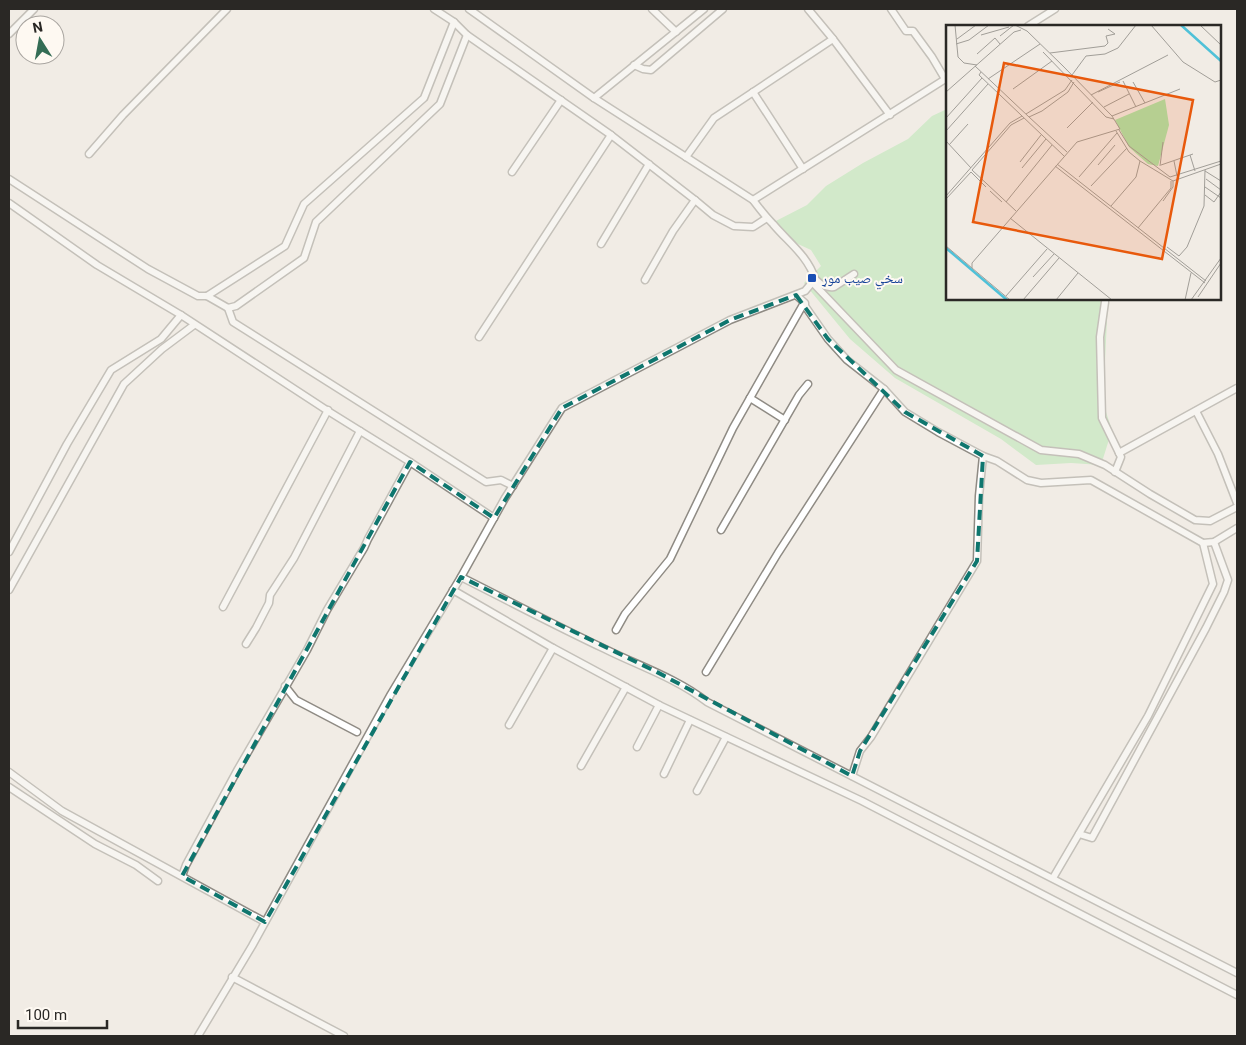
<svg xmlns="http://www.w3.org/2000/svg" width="1246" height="1045" font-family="Roboto,'Noto Naskh Arabic',sans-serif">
<rect width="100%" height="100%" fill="#f1ece5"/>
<polygon fill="#ade4a8" points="947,109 947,299 1108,299 1103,403 1112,430 1101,465 1071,463 1036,465 1001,439 895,378 850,339 804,283 821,266 811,250 787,239 772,223 807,205 826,186 863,163 908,139 932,116"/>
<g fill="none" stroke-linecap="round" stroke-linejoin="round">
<defs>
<g id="minor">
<polyline points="434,9 454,22 467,35 611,135 695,200 713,215 734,226 753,227 767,218"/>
<polyline points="652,9 676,32"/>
<polyline points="808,9 833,39 890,115"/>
<polyline points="891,9 906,31 913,31 932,57 945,79"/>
<polyline points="1028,26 1055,9"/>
<polyline points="9,34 34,9"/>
<polyline points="634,65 643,69 651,70 723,9"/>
<polyline points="753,92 803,169"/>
<polyline points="594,98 704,9"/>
<polyline points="89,154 123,115 227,9"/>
<polyline points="686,157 714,118 833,39"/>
<polyline points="512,172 561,100"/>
<polyline points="9,179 148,269 198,296 207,296 228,308 236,306 304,258 316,222 440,104 467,35"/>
<polyline points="753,200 947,78"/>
<polyline points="9,203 97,265 181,315 328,411 410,462 494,518"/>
<polyline points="601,244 649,164"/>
<path d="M815 279C821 285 826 288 834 287L854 274"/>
<polyline points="645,280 673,231 695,200"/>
<polyline points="812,282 896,370 1041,450 1079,454 1105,465 1150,494 1195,520 1210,521 1237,507"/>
<polyline points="796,295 805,303 805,306 828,339 847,360 884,389 905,412 938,432 983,456 979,496 977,561 871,737 860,751 852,776"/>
<polyline points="207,296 285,246 304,204 424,98 454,22"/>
<polyline points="1105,302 1100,337 1102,418 1121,457 1115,472"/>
<polyline points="228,308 233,322 486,482 501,480 513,486"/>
<polyline points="479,337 611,135"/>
<polyline points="750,398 785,420"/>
<polyline points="1196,411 1218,454 1237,503"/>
<polyline points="1119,453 1237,388"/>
<polyline points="983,456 997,461 1027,480 1041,483 1091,480 1203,543 1214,542 1237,528"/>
<polyline points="721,530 799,395 808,384"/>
<polyline points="9,552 67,444 111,370 161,339 181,315"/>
<path d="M461 577C509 601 556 626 605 649 639 666 676 678 707 702L1237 973"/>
<polyline points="9,590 124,384 162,349 194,325"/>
<polyline points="453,590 553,648 659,705 862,801 1237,995"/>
<polyline points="223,607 328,410"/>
<polyline points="616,630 625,614 670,559 733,428 804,303"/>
<polyline points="246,644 256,628 269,603 270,595 294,558 360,431"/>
<polyline points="706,672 778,553 884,389"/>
<polyline points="285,686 296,700 357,732"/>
<polyline points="509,725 553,648"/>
<polyline points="637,747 659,705"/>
<polyline points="581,766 626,687"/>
<polyline points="9,772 62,811 265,922"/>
<polyline points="664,774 690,720"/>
<polyline points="9,787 95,844 136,865 158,881"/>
<polyline points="697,791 726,737"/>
<polyline points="1079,834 1092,838 1206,628 1224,592 1228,580 1214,542"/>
<polyline points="182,876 186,865 238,769 307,650 327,610 364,548 368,539 410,462"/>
<polyline points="1053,878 1148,716 1213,584 1203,543"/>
<polyline points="232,977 344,1036"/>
<path d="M198 1036 252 946 391 694 461 577 505 498 562 408 730 320 805 291 815 279C808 256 788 242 773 224 766 217 759 208 753 200L594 98 469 9"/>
</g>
</defs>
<use href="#minor" stroke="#8f8b84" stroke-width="9"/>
<use href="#minor" stroke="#fff" stroke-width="6"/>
</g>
<path d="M0 0H1246V1045H0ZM796 295 828 339 905 412 983 456 977 561 860 751 852 776 655 671 461 577 265 922 182 876 410 462 494 518 562 408 730 320Z" fill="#f1ece5" fill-opacity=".55" fill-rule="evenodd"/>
<path fill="none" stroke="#0f766e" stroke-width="4" stroke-dasharray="10 6" stroke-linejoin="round" d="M796 295 828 339 905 412 983 456 977 561 860 751 852 776 655 671 461 577 265 922 182 876 410 462 494 518 562 408 730 320Z"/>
<rect fill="#1a4fb4" stroke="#fef9f2" stroke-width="2" x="807" y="273" width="10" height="10" rx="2.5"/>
<g text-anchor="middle" stroke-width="4" stroke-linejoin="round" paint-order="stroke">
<g font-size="14" fill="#164399" stroke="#fef9f2" text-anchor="start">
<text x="822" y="283">سخي صیب موړ</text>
</g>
</g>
<g transform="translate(946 25)">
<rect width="275" height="275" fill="#f1ece5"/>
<path d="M219 74 223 100 212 141 202 139 183 122 169 95Z" fill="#ade4a8"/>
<path fill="none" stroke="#4fc1d8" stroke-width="2.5" d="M235 0 275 36M0 223 61 275"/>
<path fill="none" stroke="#a19e98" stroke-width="1" d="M9 0 12 32 18 38 31 40M205 0 237 37 269 57 275 55M254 0 275 20M35 10 63 2M54 11 68 0M11 14 30 0M10 19 23 15 43 0M97 27 160 92 168 94M104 28 159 21 162 18 160 11 169 9 162 4M31 29 49 13 54 19M29 41 83 92 96 86 122 67 128 57M35 47 33 50 118 131M126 50 140 31 159 29 172 23 190 0M42 54 94 19M177 56 190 82M187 57 199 78M67 64 106 36M0 67 68 7 75 5M152 67 174 57M145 70 222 30M158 82 183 69M80 89 119 65 126 55M166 91 234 64M83 92 121 127M0 93 36 53M121 103 147 77M173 105 183 121 224 152 275 136M0 106 42 59M0 116 25 143M3 120 22 99M244 130 249 146M194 136 227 156 275 139M228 136 231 151M74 137 95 110M111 139 260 256M152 140 169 120M215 140 247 129M109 141 259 258M214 141 217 117M76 143 100 114M259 146 275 156M133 152 171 108M260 154 275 165M145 161 181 123M259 162 275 173M44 166 56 177M259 170 268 177 275 167M0 171 64 98 76 91M0 174 25 147 40 162M217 176 227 162V156M60 177 106 120M165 181 190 152 194 136 183 127 170 106M70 186 26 145 65 100 78 93M64 193 166 275M192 203 225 163V156M0 221 26 243M221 222 233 231 241 222 258 181 259 145M87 252 108 229M60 271 101 224M252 272 275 238M64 275 26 243V238L131 117 174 104 166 91 117 41 81 6 69 0M77 275 113 233M110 275 132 248M239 275 245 248M245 275 275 233"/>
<path fill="#e8590c" fill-opacity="0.15" stroke="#e8590c" stroke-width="2.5" d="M58 38 247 75 216 234 27 197Z"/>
<rect width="275" height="275" fill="none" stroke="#2a2825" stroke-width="2.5"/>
</g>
<rect width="1246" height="1045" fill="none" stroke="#2a2825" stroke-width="20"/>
<g transform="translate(40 40) rotate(349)"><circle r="24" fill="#fef9f2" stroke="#a9a5a0"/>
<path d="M0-4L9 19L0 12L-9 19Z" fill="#346d55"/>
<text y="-8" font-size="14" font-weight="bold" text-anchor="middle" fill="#2a2825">N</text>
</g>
<path d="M18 1020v8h89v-8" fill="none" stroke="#2a2825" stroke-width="2.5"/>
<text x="25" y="1020" font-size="15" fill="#2a2825" stroke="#fef9f2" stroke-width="4" paint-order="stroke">100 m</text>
</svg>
